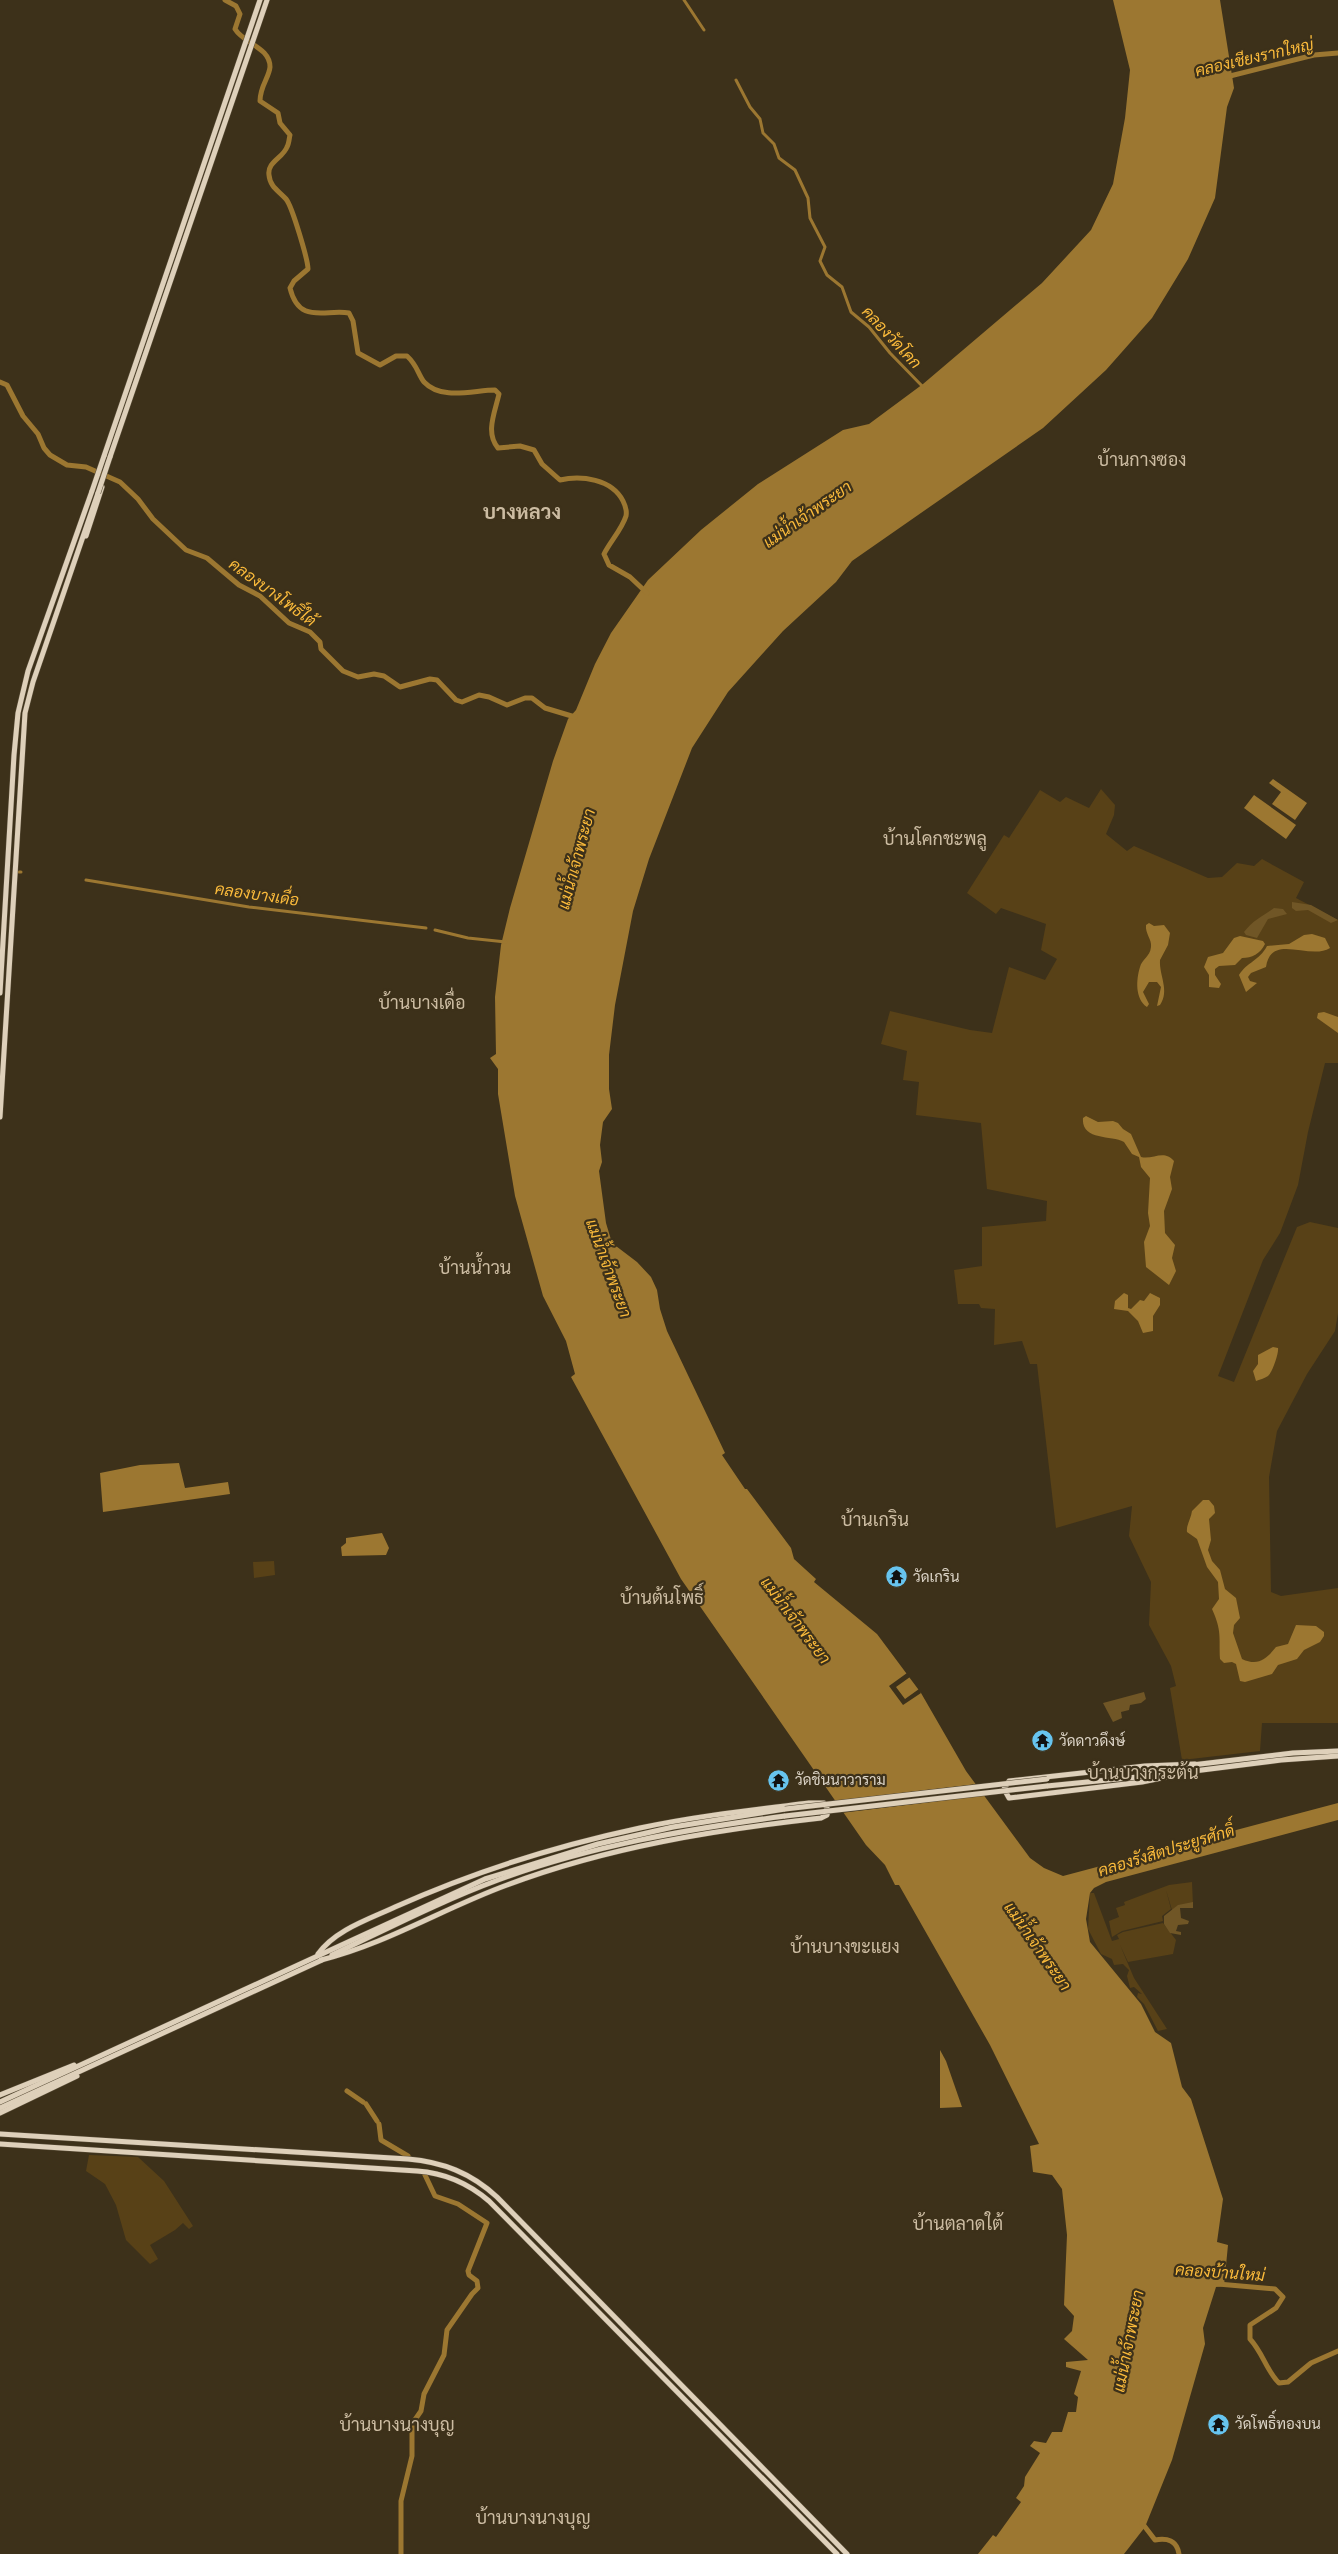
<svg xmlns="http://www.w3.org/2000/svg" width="1338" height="2554" font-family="'Source Sans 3',Sarabun,sans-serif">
<rect width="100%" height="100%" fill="#3d311a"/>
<g fill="#584117">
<polygon points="1101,789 1115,805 1114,815 1106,834 1127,851 1134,846 1208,878 1222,877 1237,863 1254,866 1262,859 1304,882 1296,898 1338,920 1338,1063 1325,1063 1308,1132 1298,1185 1280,1233 1263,1260 1218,1376 1234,1382 1297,1227 1310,1222 1338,1228 1338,1313 1335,1331 1307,1374 1277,1431 1269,1477 1271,1592 1281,1596 1338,1588 1338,1723 1262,1723 1260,1751 1182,1760 1170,1688 1176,1686 1171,1666 1149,1625 1151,1582 1129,1536 1132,1506 1056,1528 1037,1364 1030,1364 1022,1341 994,1345 995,1309 981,1308 979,1304 958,1304 954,1270 982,1266 982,1227 1046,1221 1047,1201 987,1189 981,1123 916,1115 919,1082 903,1080 907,1051 881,1044 890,1011 970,1030 992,1033 1009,967 1045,980 1057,959 1041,950 1046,924 1001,908 996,914 967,893 1004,835 1009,838 1040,790 1060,802 1066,797 1089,808"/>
<polygon points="274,1561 275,1575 254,1578 253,1562"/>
<polygon points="1192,1882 1193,1905 1177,1906 1175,1910 1172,1910 1166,1890 1171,1909 1162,1916 1163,1921 1122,1931 1112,1937 1109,1921 1119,1917 1116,1908 1125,1905 1124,1902 1169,1885"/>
<polygon points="1090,1893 1094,1893 1112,1941 1119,1939 1117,1935 1123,1932 1163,1923 1176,1940 1173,1954 1128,1962 1120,1945 1134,1978 1167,2029 1158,2031 1144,2004 1137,1997 1138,1993 1142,1994 1134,1987 1130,1988 1127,1976 1129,1970 1123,1964 1114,1965 1112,1959 1101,1954 1088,1929"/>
<polygon points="89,2155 138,2157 164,2181 193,2226 189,2229 183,2223 175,2230 150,2245 158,2259 150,2264 126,2240 116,2205 105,2184 86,2171"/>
</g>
<g fill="#705626">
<polygon points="1292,902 1311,905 1338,920 1331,923 1308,910 1296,911 1292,908"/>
<path d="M1274 908 1283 909 1287 914 1268 919 1257 938 1246 935 1244 932C1253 920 1263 916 1274 908Z"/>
<polygon points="1144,1692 1146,1699 1141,1703 1130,1705 1129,1710 1121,1712 1122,1718 1113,1722 1103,1703"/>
<polygon points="1193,1902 1193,1908 1180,1908 1181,1918 1189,1921 1188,1924 1178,1925 1176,1931 1181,1932 1181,1935 1170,1933 1164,1924 1164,1916 1178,1905"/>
</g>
<g fill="#9c7731">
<polygon points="1113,0 1220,0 1234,88 1227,107 1215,198 1188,259 1152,318 1106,370 1043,428 852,561 836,582 783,631 728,692 692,748 649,859 633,911 615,1005 609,1055 609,1089 612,1109 603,1122 600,1145 602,1162 599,1171 606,1223 612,1243 637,1262 651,1277 657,1290 660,1309 667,1331 725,1453 722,1455 745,1489 747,1489 791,1548 794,1559 816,1579 814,1582 877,1634 921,1693 966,1771 1030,1858 1044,1868 1063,1876 1338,1803 1338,1820 1106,1882 1094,1888 1090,1893 1086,1919 1090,1942 1141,2004 1155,2032 1171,2043 1182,2087 1191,2099 1223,2199 1217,2242 1228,2245 1224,2286 1216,2287 1203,2328 1205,2344 1172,2460 1145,2527 1124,2554 978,2554 993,2535 996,2537 1021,2502 1016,2498 1024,2486 1025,2477 1040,2453 1030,2446 1034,2441 1046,2443 1052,2432 1062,2432 1068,2412 1076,2412 1078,2397 1074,2394 1081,2371 1066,2367 1066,2362 1088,2360 1064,2339 1072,2331 1074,2316 1064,2305 1067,2235 1062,2189 1052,2175 1033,2172 1030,2146 1039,2144 990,2045 899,1885 895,1885 885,1865 866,1845 681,1579 571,1377 575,1374 566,1341 543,1296 515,1196 498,1094 498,1069 490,1058 496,1054 495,997 501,945 510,908 553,761 568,719 576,710 595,664 611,633 648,580 701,530 758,484 843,430 869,424 923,384 1042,283 1091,230 1113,184 1125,118 1130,70"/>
<polygon points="1273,779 1307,803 1295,820 1272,804 1281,792 1269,783"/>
<polygon points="1254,795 1296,825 1286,839 1244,808"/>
<path d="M1149 923 1154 926 1164 925 1170 933 1168 945 1160 960C1159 976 1170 990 1160 1005L1157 1006 1161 987 1157 982H1149L1143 992 1149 1004 1147 1007C1135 999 1136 980 1140 967 1142 959 1150 957 1151 947 1152 939 1145 934 1146 925Z"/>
<path d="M1312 934 1325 938 1330 948C1310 961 1271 932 1266 967L1251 973 1248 977 1250 981 1257 983 1246 992 1239 975C1247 962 1259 961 1267 946L1289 944 1304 935Z"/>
<path d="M1240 936 1263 941 1265 944C1260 954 1252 958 1242 958L1235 965 1219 966 1215 969V975L1221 984 1219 988 1209 987V975L1204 967 1208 957 1223 953 1234 938Z"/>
<polygon points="1324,1012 1338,1017 1338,1033 1317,1018 1318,1013"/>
<path d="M1086 1116 1098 1122 1113 1121 1118 1123 1123 1129 1131 1134 1141 1157C1153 1160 1164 1149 1174 1161L1170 1177 1172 1189 1164 1211 1165 1233 1175 1245 1172 1258 1176 1271 1169 1285 1146 1267 1144 1242 1150 1226 1148 1213 1150 1178 1141 1167 1139 1157 1132 1154 1124 1142C1111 1135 1081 1141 1083 1118Z"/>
<polygon points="1124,1293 1128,1295 1128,1308 1131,1309 1140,1300 1144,1301 1150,1293 1160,1298 1160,1305 1153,1316 1153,1331 1143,1333 1138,1321 1128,1311 1114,1309 1115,1301"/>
<path d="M1273 1347 1278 1348C1279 1353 1272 1373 1268 1376 1265 1378 1259 1380 1256 1381L1253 1371 1258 1364V1355Z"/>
<polygon points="179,1463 185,1488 228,1482 230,1494 103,1512 100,1473 140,1465"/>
<path d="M1203 1500H1209L1214 1506 1215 1513 1209 1519 1211 1540 1208 1550 1212 1561 1220 1570 1225 1589 1236 1598 1240 1618 1234 1625 1233 1633 1242 1659C1259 1667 1267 1658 1276 1647L1288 1644 1296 1625 1316 1626 1324 1632V1636L1320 1642 1304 1650 1297 1659 1278 1665 1272 1674 1245 1682 1240 1681 1236 1664 1232 1662 1224 1663 1220 1659C1219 1637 1222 1631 1212 1609L1219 1599 1218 1582 1207 1567 1197 1539 1187 1532C1186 1525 1191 1519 1192 1511Z"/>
<polygon points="382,1533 389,1548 386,1555 342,1556 341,1547 346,1543 346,1538"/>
<polygon points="940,2050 946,2061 962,2107 940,2108"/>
</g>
<g fill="#3d311a">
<polygon points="907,1673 910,1677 896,1687 905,1699 919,1689 921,1693 903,1705 889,1686"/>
<polygon points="978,1784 987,1795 841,1813 833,1801"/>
</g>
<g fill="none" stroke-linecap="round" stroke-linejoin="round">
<g stroke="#9c7731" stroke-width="3">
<polyline points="684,0 704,30"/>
<polyline points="736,80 750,107 760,119 763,133 774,144 779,158 795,170 808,198 810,218 825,247 820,261 827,275 842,287 851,312 869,327 890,353 924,388"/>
<polyline points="19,872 21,872"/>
<polyline points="86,880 249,907 426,928"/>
<polyline points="435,930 468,938 506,942"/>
</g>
<g stroke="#9c7731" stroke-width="5">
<path d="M225 0 236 6 240 14 235 29C244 44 270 47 270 67 269 78 260 86 260 101L278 113 280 123 290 135C289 139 289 144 287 147 283 158 267 162 269 175 270 187 279 191 286 199 292 206 308 260 308 269L294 281 290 288C299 325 325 309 349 313L353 321 358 353 380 365 396 356H407C417 365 418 374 424 382 442 401 474 390 495 390L499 394C495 412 485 433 498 448L520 446 534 450 542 464 560 480C581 475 612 479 623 501 625 505 627 511 626 516 622 529 610 542 604 554L609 565 630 577 647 593"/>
<polyline points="1226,77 1314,55 1338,53"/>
<polyline points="0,382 7,385 23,416 38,434 44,448 50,455 67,465 86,467 120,482 138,499 153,519 186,550 207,558 239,585 260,596 289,623 310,632 320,642 321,649 343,671 358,677 374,674 384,676 400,687 430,679 437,680 456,700 462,702 479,695 489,697 507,705 525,698 532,698 545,708 575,717"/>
<polyline points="347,2091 363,2102"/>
<polyline points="366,2104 377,2121"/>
<polyline points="379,2124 381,2140 408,2156"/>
<path d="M1218 2284 1275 2289 1283 2297 1276 2308 1250 2325V2339C1263 2353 1266 2370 1279 2383L1288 2382 1311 2363 1338 2351"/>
<path d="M1142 2523 1155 2540C1167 2538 1177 2540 1179 2554"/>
<polyline points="401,2554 401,2501 412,2456 412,2424 421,2411 424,2394 444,2355 447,2330 472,2294 478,2288 477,2281 469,2275 468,2271 487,2223 458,2204 435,2196 425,2175"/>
</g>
<defs>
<g id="primary">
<polyline points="104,456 260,0"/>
<polyline points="110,457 267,0"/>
<polyline points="86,536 102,487"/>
<polyline points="0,993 14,755 18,713 28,671 92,491"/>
<polyline points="0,1117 25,713 33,682 98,493"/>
<polyline points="1195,1764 1145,1766 1009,1781 1004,1789 1009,1798 1142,1782 1196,1771"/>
<polyline points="1192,1765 1293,1753 1338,1751"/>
<polyline points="1194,1771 1281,1760 1338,1756"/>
<polyline points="1110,1773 1153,1768"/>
<polyline points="1047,1786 1168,1774"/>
<path d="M318 1954C335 1930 369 1919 395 1907 473 1872 556 1846 640 1828 696 1816 752 1810 809 1803H824L828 1810 827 1815 821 1818C714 1830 608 1847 507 1885 444 1908 386 1944 321 1960"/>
<path d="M332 1955C387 1929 441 1901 498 1880 590 1846 688 1829 785 1816"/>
<polyline points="0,2095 74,2065"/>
<polyline points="0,2102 485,1879 598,1844 673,1827 785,1809"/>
<polyline points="0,2108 322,1960"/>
<polyline points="0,2113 77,2076"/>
<path d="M0 2134 408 2159C443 2162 471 2173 497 2197L847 2554"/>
<path d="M0 2144 417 2171C445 2173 468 2183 489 2201L837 2554"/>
</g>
</defs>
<use href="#primary" stroke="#5a4e39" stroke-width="6"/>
<use href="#primary" stroke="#ded0ba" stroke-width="5"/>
<defs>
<g id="primary-bridge">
<polyline points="92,491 104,456"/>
<polyline points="98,493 110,457"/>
<polyline points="785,1809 1047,1779"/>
<polyline points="785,1816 1047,1786"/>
</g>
</defs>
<use href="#primary-bridge" stroke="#5a4e39" stroke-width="6" stroke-linecap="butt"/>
<use href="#primary-bridge" stroke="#ded0ba" stroke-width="5"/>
</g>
<defs>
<symbol id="temple-disc" viewBox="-11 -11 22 22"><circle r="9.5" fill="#67c4ef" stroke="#3d311a"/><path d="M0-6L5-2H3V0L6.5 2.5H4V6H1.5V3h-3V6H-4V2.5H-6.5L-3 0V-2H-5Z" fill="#111"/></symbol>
</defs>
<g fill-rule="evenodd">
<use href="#temple-disc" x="884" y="1564" width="25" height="25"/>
<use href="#temple-disc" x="1030" y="1728" width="25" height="25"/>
<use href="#temple-disc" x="766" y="1768" width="25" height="25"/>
<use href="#temple-disc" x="1206" y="2412" width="25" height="25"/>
</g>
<g text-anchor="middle" stroke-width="4.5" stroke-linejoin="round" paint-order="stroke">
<g font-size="15" fill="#dcd4c7" stroke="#3d311a" text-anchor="start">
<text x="913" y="1582">วัดเกริน</text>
<text x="1059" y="1746">วัดดาวดึงษ์</text>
<text x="795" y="1785">วัดชินนาวาราม</text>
<text x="1235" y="2429">วัดโพธิ์ทองบน</text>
</g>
<g font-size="16" font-style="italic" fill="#faba3b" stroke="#3d311a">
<text transform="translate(1254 57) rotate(-13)" y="6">คลองเชียงรากใหญ่</text>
<text transform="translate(892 337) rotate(47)" y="6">คลองวัดโคก</text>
<text transform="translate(807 514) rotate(-35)" y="6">แม่น้ำเจ้าพระยา</text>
<text transform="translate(273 592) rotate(36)" y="6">คลองบางโพธิ์ใต้</text>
<text transform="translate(576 859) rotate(-75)" y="6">แม่น้ำเจ้าพระยา</text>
<text transform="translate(257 894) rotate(8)" y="6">คลองบางเดื่อ</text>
<text transform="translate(609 1268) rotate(70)" y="6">แม่น้ำเจ้าพระยา</text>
<text transform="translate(796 1620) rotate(53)" y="6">แม่น้ำเจ้าพระยา</text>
<text transform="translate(1166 1850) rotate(-17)" y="6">คลองรังสิตประยูรศักดิ์</text>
<text transform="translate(1038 1946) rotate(55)" y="6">แม่น้ำเจ้าพระยา</text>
<text transform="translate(1220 2272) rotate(4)" y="6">คลองบ้านใหม่</text>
<text transform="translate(1128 2341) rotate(-79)" y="6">แม่น้ำเจ้าพระยา</text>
</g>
<g font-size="18" fill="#ccbca2" stroke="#3d311a">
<text x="1142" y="466">บ้านกางซอง</text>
<text x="935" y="845">บ้านโคกชะพลู</text>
<text x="422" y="1009">บ้านบางเดื่อ</text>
<text x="475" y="1274">บ้านน้ำวน</text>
<text x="875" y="1526">บ้านเกริน</text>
<text x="662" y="1604">บ้านต้นโพธิ์</text>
<text x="1143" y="1779">บ้านบางกระต้น</text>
<text x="845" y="1953">บ้านบางขะแยง</text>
<text x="958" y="2230">บ้านตลาดใต้</text>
<text x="397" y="2431">บ้านบางนางบุญ</text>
<text x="533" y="2524">บ้านบางนางบุญ</text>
</g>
<g font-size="20" font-weight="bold" fill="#ccbca2" stroke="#3d311a">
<text x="522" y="519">บางหลวง</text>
</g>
</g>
</svg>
